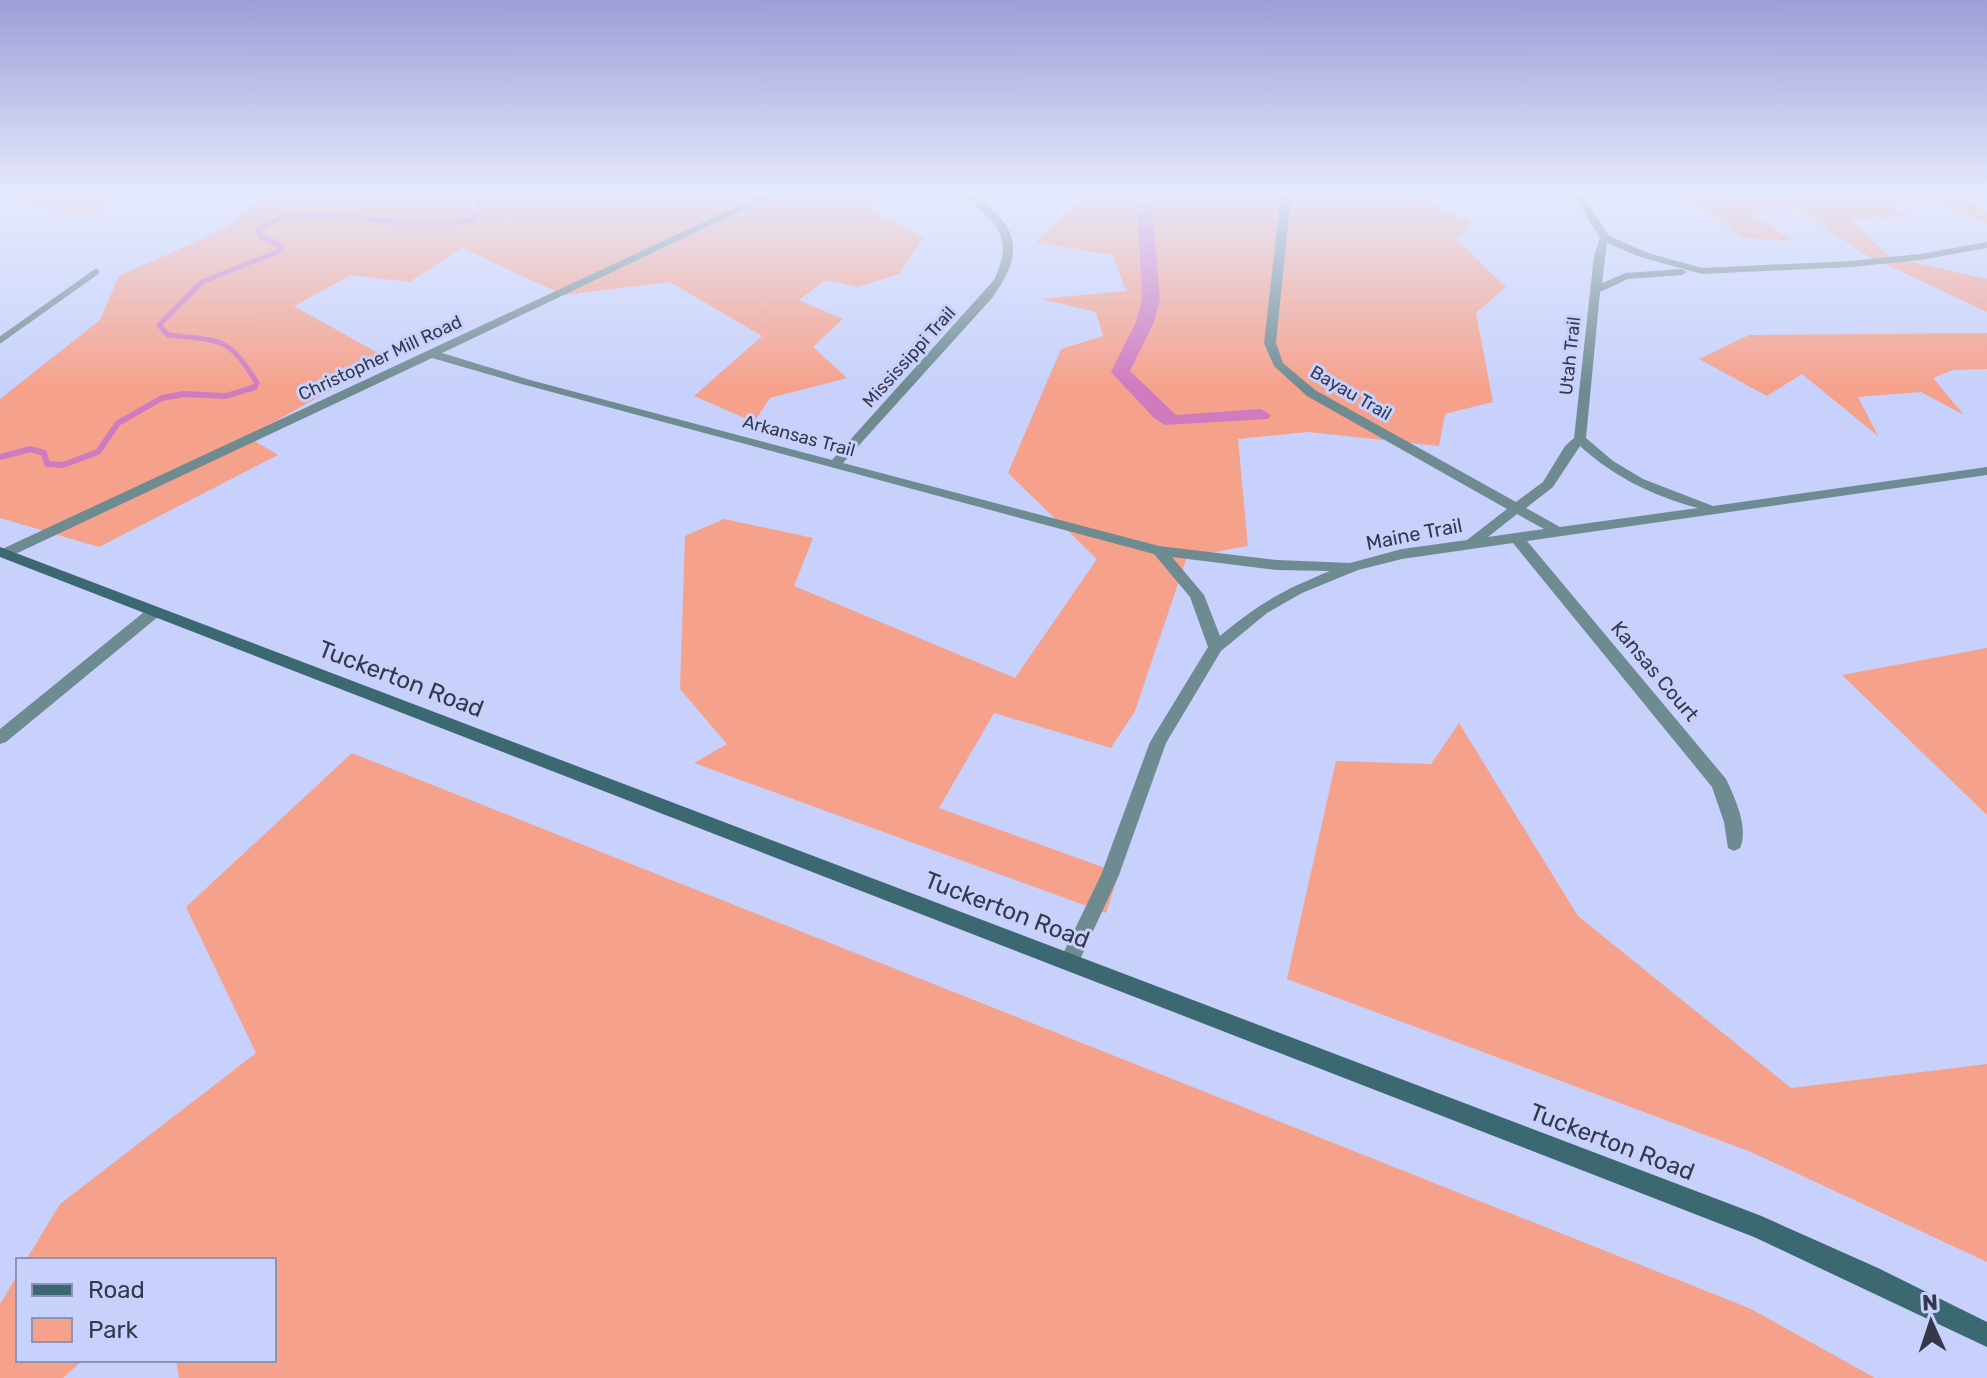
<svg xmlns="http://www.w3.org/2000/svg" width="1987" height="1378" font-family="Rubik,sans-serif">
<rect width="100%" height="100%" fill="#c7d1fb"/>
<g fill="#f6a18c">
<polygon points="34,194 120,194 94,215 14,204"/>
<polygon points="265,194 873,194 878,213 923,238 899,274 857,287 826,280 799,300 843,319 813,347 847,378 770,398 754,422 694,396 762,336 670,282 564,295 462,248 409,282 351,275 294,306 387,358 248,437 278,455 99,547 0,518 0,399 100,320 119,276 225,229"/>
<polygon points="1086,194 1416,194 1471,222 1456,239 1506,287 1476,313 1493,402 1445,414 1439,446 1308,432 1238,439 1248,546 1187,557 1135,711 1111,748 994,713 939,808 1119,873 1106,913 694,763 727,744 680,689 685,536 724,519 813,538 794,586 1015,678 1097,559 1008,473 1061,349 1103,336 1096,312 1041,299 1126,291 1113,255 1036,242"/>
<polygon points="1680,194 1731,194 1744,199 1812,194 1963,194 1987,213 1987,223 1924,199 1893,205 1912,218 1850,219 1890,257 1987,279 1987,312 1864,254 1796,208 1750,213 1793,241 1744,238"/>
<polygon points="1987,333 1987,369 1953,370 1933,378 1964,415 1921,392 1858,397 1878,436 1802,374 1767,396 1699,359 1749,335"/>
<polygon points="1987,648 1987,815 1842,675"/>
<polygon points="1459,723 1578,916 1791,1088 1987,1064 1987,1262 1751,1152 1287,979 1336,761 1431,764"/>
<polygon points="352,753 1749,1308 1875,1378 179,1378 176,1360 274,1360 274,1260 26,1260 60,1204 256,1053 186,907"/>
<polygon points="18,1274 18,1360 83,1360 63,1378 0,1378 0,1304"/>
</g>
<g fill="none" stroke-linecap="round" stroke-linejoin="round">
<path stroke="#cf7bbf" stroke-width="5" d="M252 389 257 383C228 335 220 341 168 335L159 325 202 282 277 252 282 246 262 237 258 230C296 201 367 222 412 223 431 224 450 222 469 221L475 219 480 204 476 194"/>
<polyline stroke="#cf7bbf" stroke-width="6" points="0,457 30,449 44,453 47,464 63,465 98,452 118,423 162,398 184,394 226,396 255,387"/>
<polygon fill="#cf7bbf" fill-rule="evenodd" points="1137,194 1151,194 1160,300 1154,322 1130,371 1176,415 1261,409 1271,415 1268,419 1165,425 1154,418 1111,372 1136,322 1142,300"/>
<polyline stroke="#6f8b92" stroke-width="6" points="0,340 96,272"/>
<g fill="#6f8b92" fill-rule="evenodd">
<path d="M764 194H776L442 353 530 380 832 460 994 280C1016 234 994 222 962 194 974 194 981 199 990 207 1025 238 1016 264 992 298L843 463 1159 546 1277 560 1350 563 1402 549 1467 540 1507 509 1307 396 1274 366 1264 343 1281 194H1291L1276 343 1283 363 1315 390 1516 502 1543 482 1565 446 1574 438 1594 256 1600 238 1573 194H1582L1609 236 1648 253 1702 268 1851 261 1920 254 1987 242V248L1920 260 1851 267 1702 274 1640 257 1607 243 1602 283 1626 273 1682 269 1687 272 1682 275 1628 279 1600 292 1586 438 1613 461 1643 479 1713 506 1987 467V475L1527 541 1726 779C1735 798 1749 828 1740 848L1734 851 1728 848 1724 822 1712 787 1513 543 1402 559 1358 570 1302 593 1267 613 1221 651 1166 743 1119 875 1076 968 1069 971 1062 968 1059 962 1101 875 1150 742 1208 647 1190 597 1154 554 522 384 432 358 9 557H0V550ZM1580 446C1614 477 1653 496 1698 508L1560 527 1526 508 1553 487ZM1517 514 1544 529 1488 537ZM1172 557 1277 570 1330 571C1283 590 1258 604 1220 636L1204 595Z"/>
<polygon points="154,607 159,608 161,612 159,616 6,742 0,744 0,729 149,608"/>
</g>
<polygon fill="#3c6872" fill-rule="evenodd" points="0,547 1759,1215 1878,1268 1987,1322 1987,1347 1754,1237 0,557"/>
</g>
<linearGradient id="sky" x2="0" y2="1"><stop stop-color="#9e9dd8"/><stop offset="0.5" stop-color="#e6eafd"/><stop offset="1" stop-color="#e6eafd" stop-opacity="0"/></linearGradient>
<rect width="1987" height="387" fill="url(#sky)"/>
<g text-anchor="middle" stroke-width="6" stroke-linejoin="round" paint-order="stroke">
<g font-size="18" fill="#33384d" stroke="#c7d1fb">
<text transform="translate(1570 356) rotate(-84)" y="6">Utah Trail</text>
<text transform="translate(909 357) rotate(-48)" y="6">Mississippi Trail</text>
<text transform="translate(380 358) rotate(-25)" y="6">Christopher Mill Road</text>
<text transform="translate(1351 393) rotate(30)" y="6">Bayau Trail</text>
<text transform="translate(799 436) rotate(15)" y="6">Arkansas Trail</text>
</g>
<g font-size="20" fill="#33384d" stroke="#c7d1fb">
<text transform="translate(1414 534) rotate(-11)" y="7">Maine Trail</text>
<text transform="translate(1655 671) rotate(50)" y="7">Kansas Court</text>
</g>
<g font-size="24" fill="#33384d" stroke="#c7d1fb">
<text transform="translate(401 679) rotate(21)" y="8">Tuckerton Road</text>
<text transform="translate(1007 910) rotate(21)" y="8">Tuckerton Road</text>
<text transform="translate(1612 1142) rotate(21)" y="8">Tuckerton Road</text>
</g>
</g>
<rect x="16" y="1258" width="260" height="104" fill="#c7d1fb" stroke="#8c94b5" stroke-width="2"/>
<rect x="32" y="1284" width="40" height="12" fill="#3c6872" stroke="#8c94b5" stroke-width="2"/>
<text x="88" y="1298" font-size="24" fill="#33384d">Road</text>
<rect x="32" y="1318" width="40" height="24" fill="#f6a18c" stroke="#8c94b5" stroke-width="2"/>
<text x="88" y="1338" font-size="24" fill="#33384d">Park</text>
<g transform="translate(1931 1322) rotate(357)" stroke="#c7d1fb" stroke-width="6" paint-order="stroke">
<path d="M0-6L14 30L0 20L-14 30Z" fill="#33384d"/>
<text y="-12" font-size="22" font-weight="bold" text-anchor="middle" fill="#33384d">N</text>
</g>
</svg>
